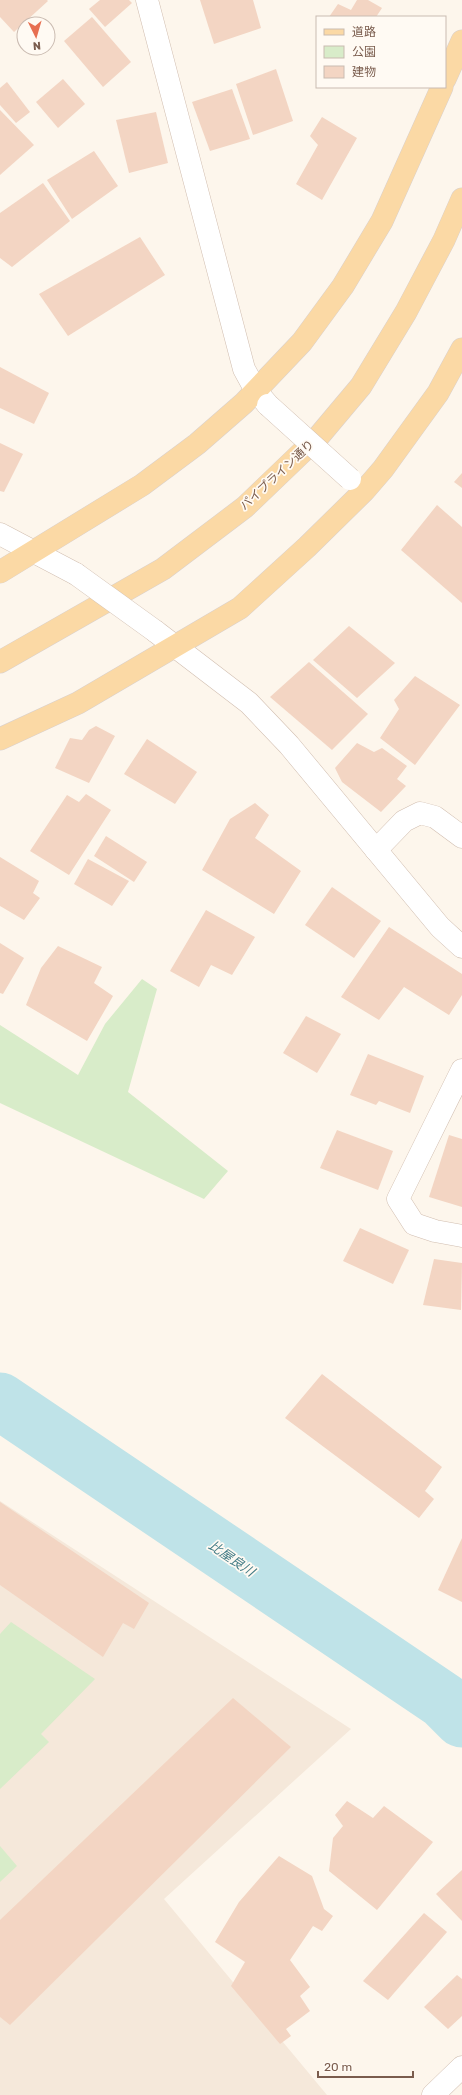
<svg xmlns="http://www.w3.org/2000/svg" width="462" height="2095" font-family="Rubik,'Noto Sans JP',sans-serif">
<rect width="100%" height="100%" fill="#fdf6ec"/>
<polygon fill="#f5e8da" points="0,1501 351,1729 164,1899 327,2095 0,2095"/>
<g fill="#d8ecc9">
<polygon points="142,979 157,989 128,1092 228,1171 204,1199 0,1103 0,1025 78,1075 105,1024"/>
<polygon points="11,1622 95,1679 41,1734 49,1742 0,1789 0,1634"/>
<polygon points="0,1846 17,1866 0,1882"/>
</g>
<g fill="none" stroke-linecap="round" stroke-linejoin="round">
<polyline stroke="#bfe3e8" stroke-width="57" points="0,1401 444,1701 462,1719"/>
</g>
<g fill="#f3d5c3">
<polygon points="0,0 47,0 48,1 14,32 0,17"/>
<polygon points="100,0 129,0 132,3 105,27 89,9"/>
<polygon points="200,0 253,0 261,28 214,44"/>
<polygon points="357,0 368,0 382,8 376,17 329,17 338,4 351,10"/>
<polygon points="92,17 131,62 103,87 64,41"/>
<polygon points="276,69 293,121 253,135 236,84"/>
<polygon points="63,79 85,104 58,128 36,102"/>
<polygon points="7,82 30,112 16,123 0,105 0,88"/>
<polygon points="232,89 250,139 210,151 192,102"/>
<polygon points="0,110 34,145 0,175"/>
<polygon points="156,112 168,163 129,173 116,120"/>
<polygon points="322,117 357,138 322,200 296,184 318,145 310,136"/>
<polygon points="94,151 118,186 72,219 47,180"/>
<polygon points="43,183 70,221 12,267 0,258 0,213"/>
<polygon points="140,237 165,275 68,336 39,294"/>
<polygon points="0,367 49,393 34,424 0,408"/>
<polygon points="0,443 23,454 4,492 0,491"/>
<polygon points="462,473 462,488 454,482"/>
<polygon points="437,505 462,527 462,603 401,550"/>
<polygon points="349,626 395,663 357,698 313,660"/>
<polygon points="309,662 368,714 332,750 270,697"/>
<polygon points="415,676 460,705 415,765 380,738 399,709 394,700"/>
<polygon points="96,726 115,736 89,783 55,768 70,738 82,740 89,730"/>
<polygon points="147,739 197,772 175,804 124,774"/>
<polygon points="357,743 374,752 382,748 407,766 397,779 406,786 381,812 342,782 335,768"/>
<polygon points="86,794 111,810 69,875 30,851 67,795 79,802"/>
<polygon points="255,803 269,815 255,838 301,871 274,914 202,870 230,819"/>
<polygon points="106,836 147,862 134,882 94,856"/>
<polygon points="0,857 39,881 33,893 40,898 24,920 0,906"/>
<polygon points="88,859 129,881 112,906 74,884"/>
<polygon points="332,887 381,921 354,958 305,925"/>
<polygon points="206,910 255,937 232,975 211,965 199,987 170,971"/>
<polygon points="389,927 462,974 462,995 449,1015 404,987 379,1020 341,997"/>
<polygon points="0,943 24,958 3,994 0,993"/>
<polygon points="58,946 102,967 94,983 113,996 87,1041 26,1005 41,968"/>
<polygon points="306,1016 341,1034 317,1073 283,1053"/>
<polygon points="368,1054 424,1076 410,1113 379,1101 376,1105 350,1095"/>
<polygon points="337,1130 393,1151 378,1190 320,1168"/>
<polygon points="449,1135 462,1139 462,1207 429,1197"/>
<polygon points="360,1228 409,1250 393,1284 343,1261"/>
<polygon points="434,1259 462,1263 461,1310 423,1305"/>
<polygon points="322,1374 442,1467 425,1491 434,1499 419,1518 285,1418"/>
<polygon points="0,1502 149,1603 134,1629 123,1623 103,1657 0,1585"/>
<polygon points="462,1538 462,1602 438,1590"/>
<polygon points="233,1698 291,1747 10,2025 0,2017 0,1920"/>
<polygon points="347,1801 373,1818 384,1806 433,1842 377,1910 329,1871 333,1838 343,1826 335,1815"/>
<polygon points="279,1856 312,1876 324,1909 333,1916 322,1931 313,1926 290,1960 310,1987 300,1996 310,2011 286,2029 291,2036 280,2044 231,1986 245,1962 215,1942 239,1902"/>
<polygon points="462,1870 462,1921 436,1894"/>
<polygon points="424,1913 447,1932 388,2000 363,1981"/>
<polygon points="457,1975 462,1979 462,2016 448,2029 424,2007"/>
</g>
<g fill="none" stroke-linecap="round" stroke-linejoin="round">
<defs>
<g id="minor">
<polyline points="147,0 244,369 256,391 268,405"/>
<polyline points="0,534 76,574"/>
<polyline points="155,631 249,703 289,745 440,927 462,947"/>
<polyline points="376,850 404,821 420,813 435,817 462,837"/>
<polyline points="462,1070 398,1199 414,1224 435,1231 462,1236"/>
<polyline points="433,2095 462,2067"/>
</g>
<g id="major">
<polyline points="445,79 462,41"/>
<polyline points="0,572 142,485 197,444 244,403 302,342 343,286 382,221 442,87"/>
<polyline points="0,662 163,569 245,507 319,436 361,386 406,312 444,240 462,199"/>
<polyline points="0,739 78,703 240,608 307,547 364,491 383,469 438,393 462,349"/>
</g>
</defs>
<use href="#minor" stroke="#d1beb0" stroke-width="23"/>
<use href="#major" stroke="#dad1cd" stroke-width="23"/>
<use href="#minor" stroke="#fff" stroke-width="22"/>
<use href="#major" stroke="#fbd9a5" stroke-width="22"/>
<defs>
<g id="minor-bridge">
<polyline points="268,405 350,479"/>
<polyline points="76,574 155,631"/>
</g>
</defs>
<use href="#minor-bridge" stroke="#d1beb0" stroke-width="23" stroke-linecap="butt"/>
<use href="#minor-bridge" stroke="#fff" stroke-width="22"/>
</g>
<g text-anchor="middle" stroke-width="3.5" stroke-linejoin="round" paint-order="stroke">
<g font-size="12" fill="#7a5c4d" stroke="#fffaf3">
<text transform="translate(277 475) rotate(-43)" y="4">パイプライン通り</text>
</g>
<g font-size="13" font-style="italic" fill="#437c86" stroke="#fffaf3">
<text transform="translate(232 1558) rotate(34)" y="5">比屋良川</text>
</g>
</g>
<rect x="316" y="16" width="130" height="72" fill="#fffaf3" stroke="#cabbb1"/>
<rect x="324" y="29" width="20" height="6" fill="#fbd9a5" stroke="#cabbb1"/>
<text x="352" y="36" font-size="12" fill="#7a5c4d">道路</text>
<rect x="324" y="46" width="20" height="12" fill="#d8ecc9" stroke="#cabbb1"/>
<text x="352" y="56" font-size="12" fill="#7a5c4d">公園</text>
<rect x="324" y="66" width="20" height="12" fill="#f3d5c3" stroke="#cabbb1"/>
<text x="352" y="76" font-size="12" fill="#7a5c4d">建物</text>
<g transform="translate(36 36) rotate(175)"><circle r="19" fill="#fffaf3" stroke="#cabbb1"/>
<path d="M0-3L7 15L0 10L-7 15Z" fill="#e76f51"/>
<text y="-6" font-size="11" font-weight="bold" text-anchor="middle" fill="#7a5c4d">N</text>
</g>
<path d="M318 2071v6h95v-6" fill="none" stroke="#7a5c4d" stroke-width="2"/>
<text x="324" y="2071" font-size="12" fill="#7a5c4d" stroke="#fffaf3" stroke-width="3" paint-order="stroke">20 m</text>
</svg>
